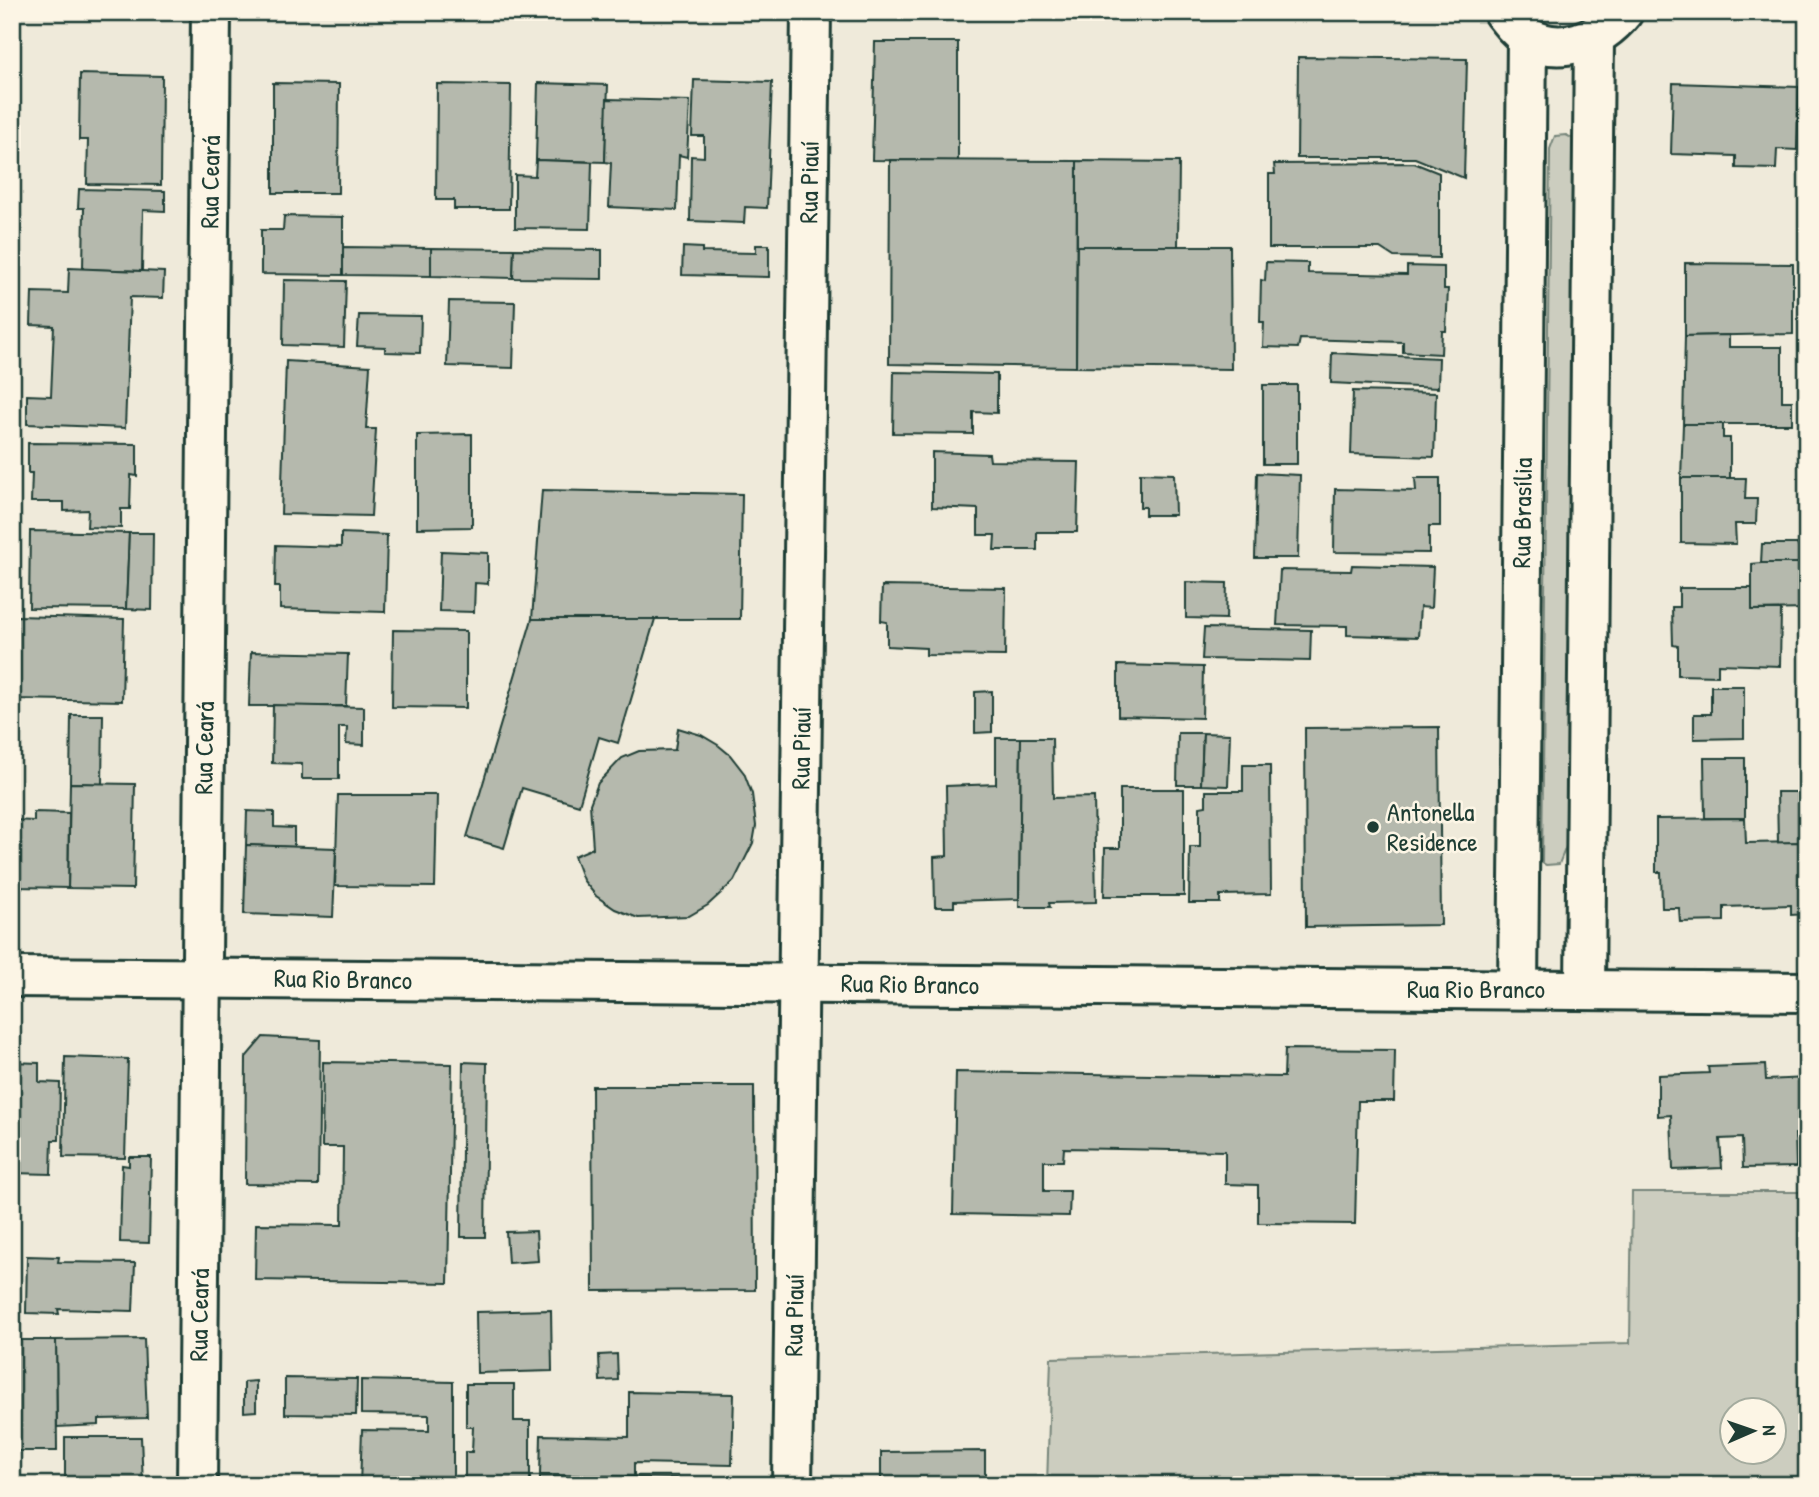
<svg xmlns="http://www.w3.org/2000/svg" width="1819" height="1497" font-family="'Patrick Hand',sans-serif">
<rect width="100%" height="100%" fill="#efeada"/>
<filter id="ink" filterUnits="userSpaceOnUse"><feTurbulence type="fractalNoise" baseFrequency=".0143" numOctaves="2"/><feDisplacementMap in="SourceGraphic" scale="14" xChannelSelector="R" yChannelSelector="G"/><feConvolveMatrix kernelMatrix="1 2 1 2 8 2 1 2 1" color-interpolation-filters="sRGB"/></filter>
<g filter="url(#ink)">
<g fill="#cccdbf" stroke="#76857a" stroke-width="2" fill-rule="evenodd">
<polygon points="1566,135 1574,139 1569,839 1559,864 1546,865 1542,863 1550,149 1555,136"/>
<path d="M1632 1192H1807V1485H1047L1051 1358 1630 1343ZM1731 1410H1773V1452H1731Z"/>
</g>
<g fill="#b5b9ad" stroke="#1f3d34" stroke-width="2">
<polygon points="875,42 958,42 958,161 872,160"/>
<polygon points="1298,57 1467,59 1464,178 1415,158 1297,158"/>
<polygon points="80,74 162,76 161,185 87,184 88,140 79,140"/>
<polygon points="694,80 772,82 767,208 745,207 744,223 690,221 691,156 704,157 704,136 692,136"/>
<polygon points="273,83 339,84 338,193 273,193"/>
<polygon points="538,83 608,85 605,162 536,160"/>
<polygon points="1673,83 1799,87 1797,150 1777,149 1776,169 1736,168 1736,156 1671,154"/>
<polygon points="437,84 511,85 509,209 454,209 454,200 436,200"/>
<polygon points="607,99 690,101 687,157 679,155 677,210 609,207 611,163 605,162"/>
<polygon points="536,160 592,162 590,229 515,228 515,175 535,176"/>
<polygon points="890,160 1077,161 1076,367 889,364"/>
<polygon points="1077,161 1179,162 1178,246 1077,246"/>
<polygon points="1414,163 1439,173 1439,258 1394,257 1380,248 1269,248 1269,174 1275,174 1274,164"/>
<polygon points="79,189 165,191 165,211 143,210 142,271 83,269 84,208 78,208"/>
<polygon points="284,216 343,217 343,275 261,274 261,230 283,230"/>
<polygon points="756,245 769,245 769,277 682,275 683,247 702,248 702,252 756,253"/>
<polygon points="1077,246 1230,246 1231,369 1076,367"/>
<polygon points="343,247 431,248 431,276 343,275"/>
<polygon points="431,248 514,249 513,278 431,276"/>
<polygon points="514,249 602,250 602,279 513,278"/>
<polygon points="1266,262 1308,263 1308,273 1407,275 1407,266 1444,267 1444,289 1448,289 1446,331 1442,331 1441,354 1403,352 1403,342 1300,339 1298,348 1263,347 1264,322 1260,322 1261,280 1265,281"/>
<polygon points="1685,263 1793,264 1793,334 1685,336"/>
<polygon points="69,268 164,272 163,298 130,297 125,428 27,424 27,395 51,396 54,326 31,325 32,292 68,293"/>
<polygon points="284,280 346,281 344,347 283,345"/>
<polygon points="449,301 515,302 513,368 447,366"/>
<polygon points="359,315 421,316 420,353 385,352 385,347 357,346"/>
<polygon points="1729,335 1729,347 1782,347 1782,401 1792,401 1792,424 1683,424 1685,336"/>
<polygon points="1332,353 1439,358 1438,388 1331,383"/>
<polygon points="286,361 370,366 366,429 376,429 371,516 281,514"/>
<polygon points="894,372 997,374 997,413 973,412 973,434 893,433"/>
<rect x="1263" y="385" width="34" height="79"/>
<polygon points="1353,391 1436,393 1434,457 1351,454"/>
<polygon points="1683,424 1723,424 1723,438 1730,438 1730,478 1681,478"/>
<polygon points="472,434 472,527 417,528 417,435"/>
<polygon points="28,443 137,444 137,476 131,475 130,509 121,509 121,528 87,527 88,510 64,511 64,502 31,502 32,473 28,473"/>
<polygon points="932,452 989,454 990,461 1079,462 1077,532 1037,532 1037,550 994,550 995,535 978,535 978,509 932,507"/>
<polygon points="1140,473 1174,474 1175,515 1145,515 1145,507 1140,507"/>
<polygon points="1257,473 1300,475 1298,558 1255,558"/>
<polygon points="1415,478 1440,478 1440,526 1429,526 1429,553 1334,552 1335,489 1416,491"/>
<polygon points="1681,478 1746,478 1745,499 1757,499 1756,524 1735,524 1736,544 1681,543"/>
<polygon points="542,490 742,494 740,619 532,619"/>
<polygon points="30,531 129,533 126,609 29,608"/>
<polygon points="129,533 153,533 152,610 126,609"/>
<polygon points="341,533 387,535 385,612 280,609 280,587 275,587 276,545 341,547"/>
<polygon points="1762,544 1797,544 1807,563 1761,563"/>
<polygon points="441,551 488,553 488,584 475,583 474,612 439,611"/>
<polygon points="1761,563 1807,563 1807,609 1752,610 1752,564"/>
<polygon points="1352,565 1433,567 1431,608 1420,607 1418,637 1347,635 1347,626 1277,625 1280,570 1351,571"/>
<polygon points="1186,582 1227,583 1226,619 1186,618"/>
<polygon points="882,586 1006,588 1005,656 926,655 926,648 887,646 887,622 881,621"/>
<polygon points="1679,588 1752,588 1752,610 1781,610 1780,666 1718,664 1718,676 1678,675 1678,646 1673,645 1672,607 1679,607"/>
<polygon points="17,616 124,619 122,701 14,699"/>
<polygon points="532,619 655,619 618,743 599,737 579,805 522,788 504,848 467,837"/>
<polygon points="1204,628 1311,630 1310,661 1202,659"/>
<polygon points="393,630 466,631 466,708 392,707"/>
<polygon points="251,652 348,654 346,706 249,706"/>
<polygon points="1118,665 1203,667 1202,718 1118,716"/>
<polygon points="1711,686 1744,686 1744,738 1694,739 1694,714 1711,714"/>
<polygon points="992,691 992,732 975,733 975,692"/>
<polygon points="273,705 364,707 364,745 346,744 347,727 339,727 339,779 302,779 302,764 272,763"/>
<polygon points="71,715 103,715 102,784 70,783"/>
<polygon points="1439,727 1441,925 1306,927 1305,728"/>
<polygon points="678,728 701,735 718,745 730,755 744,773 752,794 756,826 753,843 734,881 708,905 689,916 638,918 615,909 596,896 583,880 574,856 593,848 590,804 598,783 622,758 639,751 675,750"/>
<polygon points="1178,733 1203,733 1201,785 1177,785"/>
<polygon points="1203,733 1230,734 1228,786 1201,785"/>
<polygon points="996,738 1021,738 1019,899 954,901 954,907 935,907 934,857 947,856 946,786 996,784"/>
<polygon points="1021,738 1052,738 1053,798 1094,797 1096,902 1049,903 1050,907 1019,907"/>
<polygon points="1704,758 1745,758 1745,818 1705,818"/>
<polygon points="1243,765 1270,765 1271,894 1220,895 1220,903 1189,903 1190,847 1200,847 1200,807 1206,806 1206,791 1243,791"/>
<polygon points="70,783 135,784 133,889 68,888"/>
<polygon points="1120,789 1184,789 1184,896 1104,896 1105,848 1120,848"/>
<polygon points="1777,792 1807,792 1807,842 1778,843"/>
<polygon points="338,795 437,795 435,887 335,886"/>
<polygon points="247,811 274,812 274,827 294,828 294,847 246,845"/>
<polygon points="34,812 69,813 68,888 17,887 18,869 12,868 12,820 34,821"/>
<polygon points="1745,818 1746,843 1807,842 1807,914 1791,915 1791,905 1724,907 1724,921 1680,922 1679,908 1662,908 1661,872 1656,872 1656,819"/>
<polygon points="246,845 336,848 333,917 244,914"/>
<polygon points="263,1037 320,1040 318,1185 245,1184 246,1057"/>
<polygon points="1285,1049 1395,1050 1394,1101 1358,1101 1355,1224 1258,1223 1258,1185 1225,1184 1225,1151 1064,1148 1063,1161 1044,1161 1044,1191 1070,1191 1069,1216 953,1214 956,1072 1284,1077"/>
<polygon points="65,1057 128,1059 125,1158 63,1157"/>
<polygon points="12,1062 39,1063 39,1082 60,1083 59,1140 52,1140 51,1174 12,1173"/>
<polygon points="323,1062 452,1064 448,1283 255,1280 256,1224 342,1225 343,1147 322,1147"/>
<polygon points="463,1062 487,1063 485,1237 461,1237"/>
<polygon points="1765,1065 1766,1080 1807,1078 1807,1134 1795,1134 1796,1167 1743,1168 1742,1138 1720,1139 1722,1168 1673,1170 1671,1115 1658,1116 1658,1075 1709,1073 1708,1067"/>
<polygon points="592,1086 754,1086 755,1290 593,1291"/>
<polygon points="129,1157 151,1157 149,1243 120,1242 122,1165 129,1166"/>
<polygon points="536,1231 538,1261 508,1263 506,1232"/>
<polygon points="27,1256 59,1257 58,1262 135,1263 133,1311 58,1309 59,1314 26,1313"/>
<polygon points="551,1310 552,1371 477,1373 476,1312"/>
<polygon points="144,1339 147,1418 99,1419 99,1425 57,1427 56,1340"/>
<polygon points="12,1340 56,1340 57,1451 12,1451"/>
<polygon points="617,1354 618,1380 600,1381 599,1355"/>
<polygon points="285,1378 357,1379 356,1415 285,1414"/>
<polygon points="361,1380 453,1382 453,1479 436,1479 436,1485 360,1485 362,1430 429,1431 429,1415 361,1414"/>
<polygon points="256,1381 256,1411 244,1412 244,1382"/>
<polygon points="466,1384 514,1384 514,1421 530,1421 530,1485 465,1485 465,1452 472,1452 473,1427 466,1427"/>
<polygon points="629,1392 734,1394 732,1465 634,1463 634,1477 540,1475 541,1435 629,1437"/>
<polygon points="65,1437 141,1437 143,1485 65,1485"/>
<rect x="12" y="1451" width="6" height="34"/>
<polygon points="985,1451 985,1485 881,1485 881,1452"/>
<polygon points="540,1475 731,1479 731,1485 540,1485"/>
</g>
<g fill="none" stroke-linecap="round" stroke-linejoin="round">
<defs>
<g id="minor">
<polyline points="197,1485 211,12"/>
<polyline points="792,1485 811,12"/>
</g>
<g id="tertiary">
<polyline points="12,977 1807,992"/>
<polyline points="1518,989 1527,37"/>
<polyline points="1585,990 1594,38"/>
</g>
<path id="secondary" d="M1503 12C1510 21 1517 30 1526 36 1560 57 1600 40 1623 12"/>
</defs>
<use href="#minor" stroke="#1f3d34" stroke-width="44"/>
<use href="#tertiary" stroke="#1f3d34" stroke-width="44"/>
<use href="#secondary" stroke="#1f3d34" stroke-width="44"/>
<use href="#minor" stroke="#fcf5e5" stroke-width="38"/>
<use href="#tertiary" stroke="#fcf5e5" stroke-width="38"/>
<use href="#secondary" stroke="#fcf5e5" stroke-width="38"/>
</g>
</g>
<circle fill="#1f3d34" stroke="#fcf5e5" stroke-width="2.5" cx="1373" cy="827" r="7"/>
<g text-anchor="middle" stroke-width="5" stroke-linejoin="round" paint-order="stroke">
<g font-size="26" fill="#1f3d34" stroke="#fcf5e5">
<text transform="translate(210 182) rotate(-89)" y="9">Rua Ceará</text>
<text transform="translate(809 182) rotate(-89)" y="9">Rua Piauí</text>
<text transform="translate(1522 513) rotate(-89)" y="9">Rua Brasília</text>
<text transform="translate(204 748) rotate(-89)" y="9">Rua Ceará</text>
<text transform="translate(801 748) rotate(-89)" y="9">Rua Piauí</text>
<text transform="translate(343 979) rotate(1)" y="9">Rua Rio Branco</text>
<text transform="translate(910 984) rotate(1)" y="9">Rua Rio Branco</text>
<text x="1476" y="998">Rua Rio Branco</text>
<text transform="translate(199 1315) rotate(-89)" y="9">Rua Ceará</text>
<text transform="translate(794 1315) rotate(-89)" y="9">Rua Piauí</text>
</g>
<g font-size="26" fill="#1f3d34" stroke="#fcf5e5" text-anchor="start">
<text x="1387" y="821">Antonella<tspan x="1387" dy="30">Residence</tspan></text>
</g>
</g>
<rect width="1819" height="1497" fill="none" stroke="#fcf5e5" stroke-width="42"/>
<rect x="21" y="21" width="1777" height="1455" fill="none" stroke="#1f3d34" stroke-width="2.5" filter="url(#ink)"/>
<g transform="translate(1753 1431) rotate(88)"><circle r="33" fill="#fcf5e5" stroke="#a4ab9e" stroke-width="2"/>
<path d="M0-5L12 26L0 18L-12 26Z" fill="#1f3d34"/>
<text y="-10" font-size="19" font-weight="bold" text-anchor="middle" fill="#1f3d34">N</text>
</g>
</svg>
